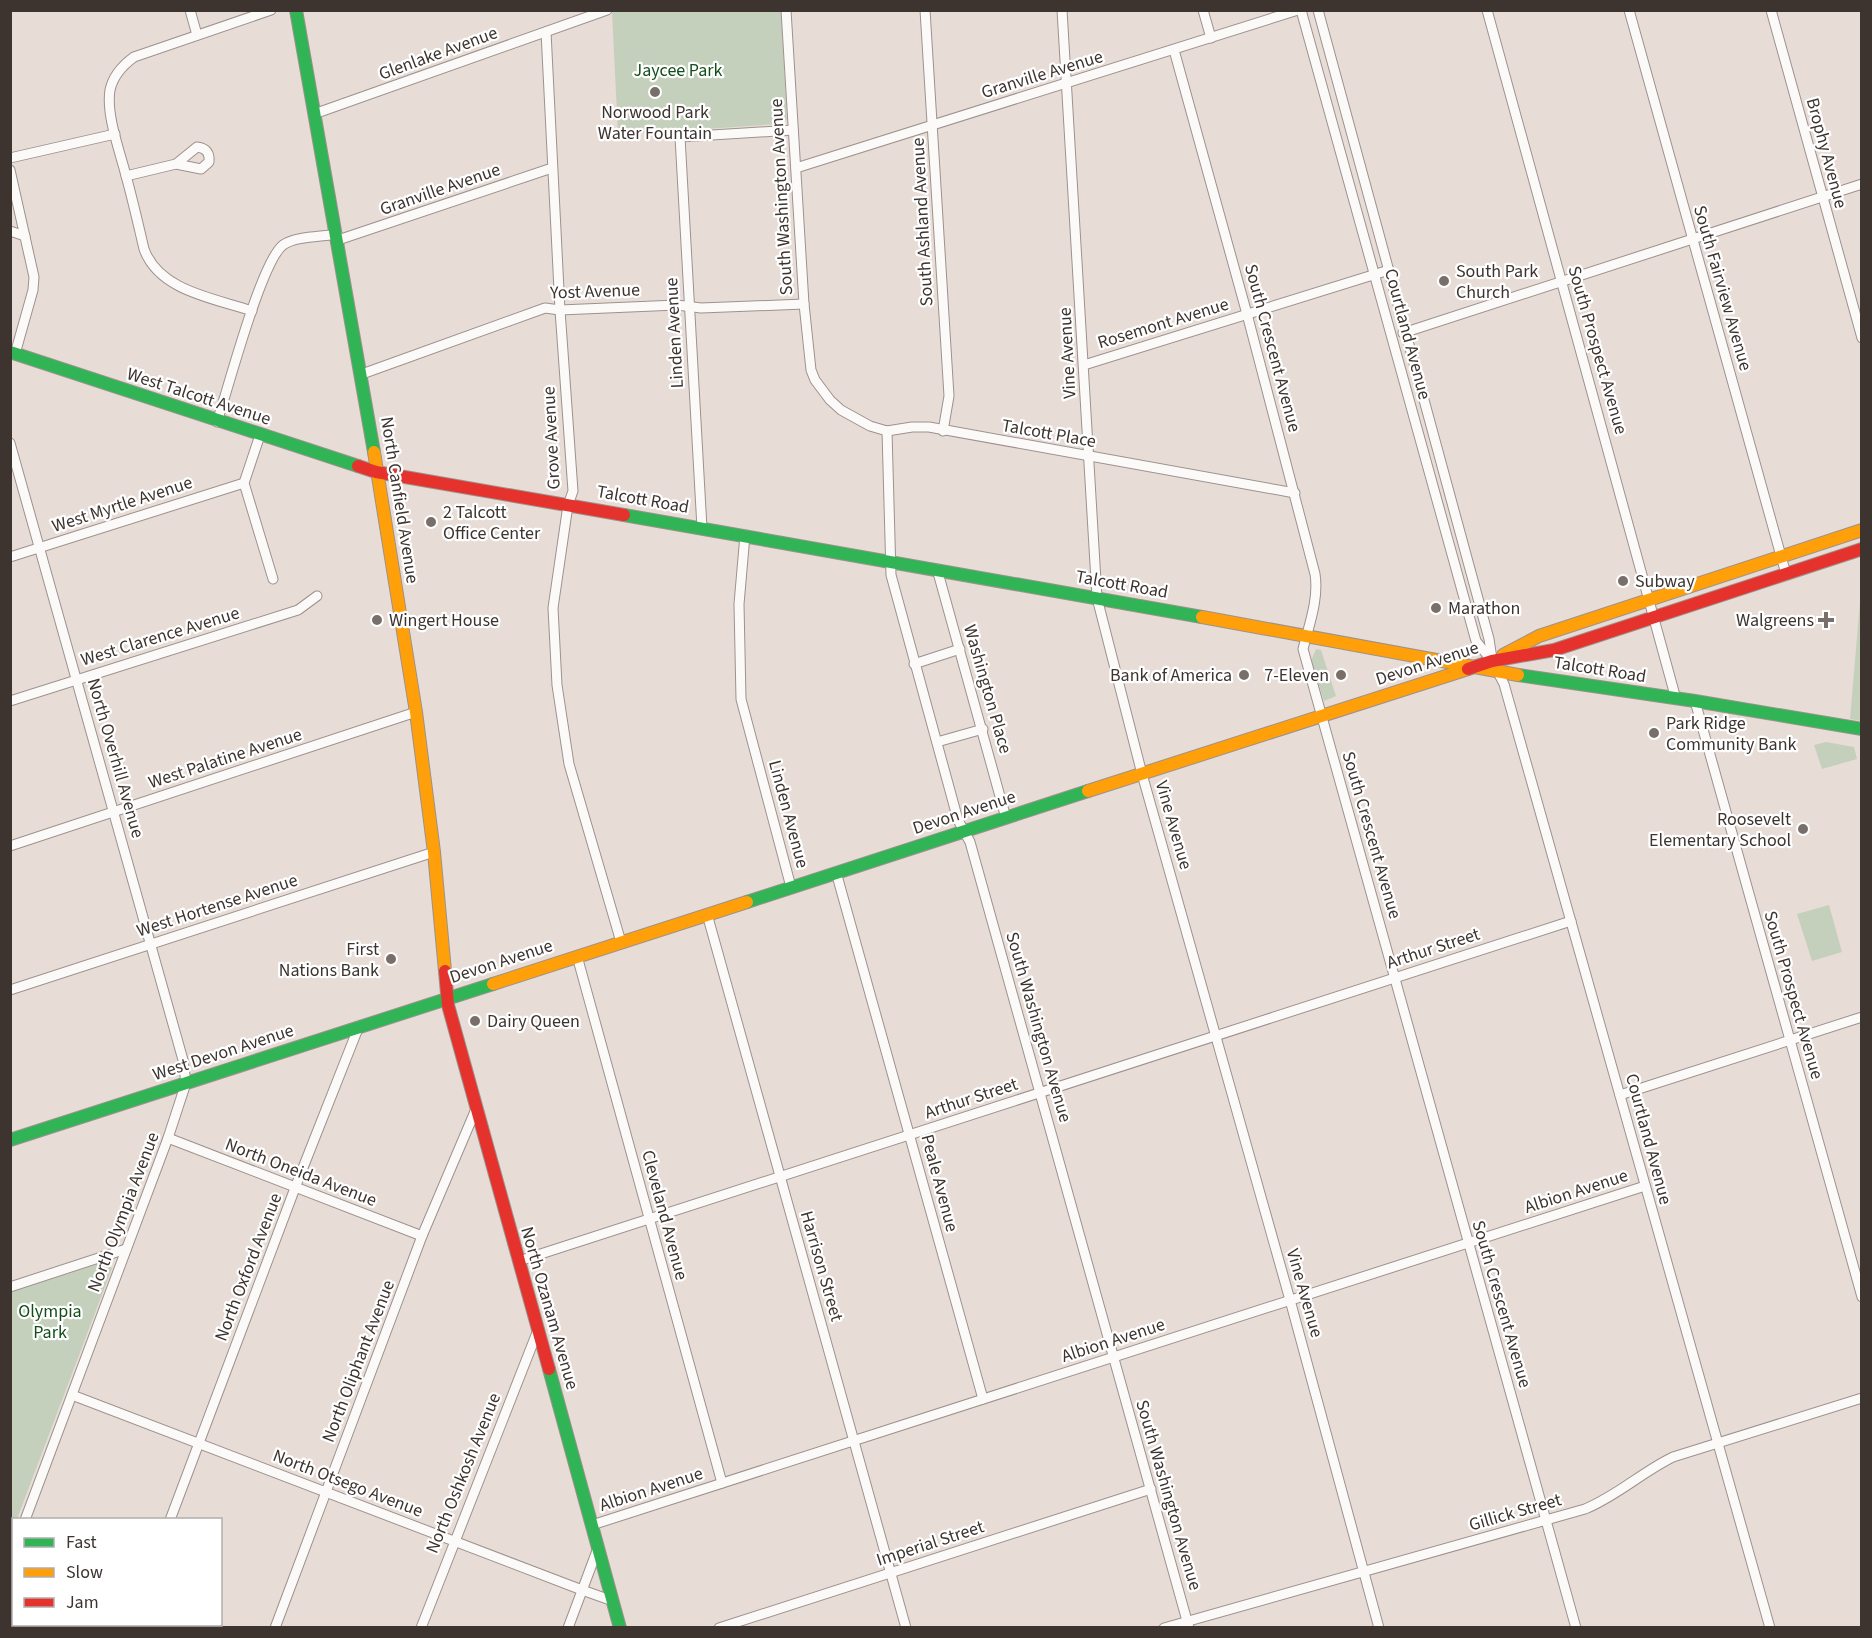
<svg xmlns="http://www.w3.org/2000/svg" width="1872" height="1638" font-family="'Source Sans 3',sans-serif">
<rect width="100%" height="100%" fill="#e8dcd6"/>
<g fill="#c4d0bc">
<polygon points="612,11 781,11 787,119 783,123 777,124 618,135"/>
<polygon points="1861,590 1862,721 1861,721 1850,719"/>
<polygon points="1316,649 1321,650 1336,696 1324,701 1311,661"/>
<polygon points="1826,742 1854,747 1857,759 1822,769 1814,745"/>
<polygon points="1829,905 1842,952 1812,961 1797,914"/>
<polygon points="104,1262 112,1268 17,1519 14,1520 13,1528 11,1536 11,1292"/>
</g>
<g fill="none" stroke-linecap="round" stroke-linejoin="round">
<defs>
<g id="street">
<polyline points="190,10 197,35"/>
<polyline points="786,10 804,304 811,370 815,380 830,400 841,410 870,426 887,431 912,427 929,427 1295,493"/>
<polyline points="925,10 949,396 943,431"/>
<polyline points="1062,10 1097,598 1142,774 1290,1300 1379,1628"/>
<polyline points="1203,10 1211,38"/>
<polyline points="1301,10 1476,641 1492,661 1504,684 1770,1628"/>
<polyline points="1318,10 1489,639 1492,659"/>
<polyline points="1487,10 1676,699"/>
<polyline points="1629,10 1786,574"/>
<polyline points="1771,10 1862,338"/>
<polyline points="546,32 560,310 573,491 568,505 553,608 557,685 569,764 621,942"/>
<path d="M1174 50 1247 314 1315 574C1319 599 1309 625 1303 649L1576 1628"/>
<polyline points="314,114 607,10"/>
<polyline points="10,158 115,134"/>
<polyline points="796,168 1298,10"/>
<polyline points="10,170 34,277 33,290 15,354"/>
<path d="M126 176 176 164 201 169 209 162C210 153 206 148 197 147L176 164"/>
<polyline points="10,231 25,236"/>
<polyline points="338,240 552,168"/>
<path d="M252 311C214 298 159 291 144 249 138 223 132 197 125 172 119 149 106 114 110 90 113 76 123 65 134 57L271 10"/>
<polyline points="1403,333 1862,184"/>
<polyline points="1084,365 1389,270"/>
<polyline points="362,374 545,308 560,310 677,305 701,308 804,304"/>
<path d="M217 422C228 389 261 262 283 245 296 236 321 237 337 234"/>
<polyline points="887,431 891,575 958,820 970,842 1189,1628"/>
<polyline points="260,435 244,483 273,579"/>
<polyline points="10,443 183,1060 186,1083 168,1138 25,1520"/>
<polyline points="702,528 680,137 793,130"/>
<polyline points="745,535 739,604 741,699 791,887"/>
<polyline points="10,557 244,483"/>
<polyline points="937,569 1006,818"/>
<polyline points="914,664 960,649"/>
<polyline points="10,701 298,610 317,596"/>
<polyline points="1695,701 1862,1297"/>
<polyline points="937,742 983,729"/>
<polyline points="10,846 416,712"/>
<polyline points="836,872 983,1399"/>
<polyline points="707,914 906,1628"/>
<polyline points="577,956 722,1483"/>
<polyline points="10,990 434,852"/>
<polyline points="1620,1095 1862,1017"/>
<polyline points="168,1138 422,1236"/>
<polyline points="519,1261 1571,921"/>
<polyline points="10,1287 126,1249"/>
<polyline points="72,1395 582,1590 613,1601"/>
<polyline points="170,1520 295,1188 359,1026"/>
<polyline points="592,1525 1645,1186"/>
<polyline points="10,1557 14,1549"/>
<polyline points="129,1628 130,1624"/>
<polyline points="275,1628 422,1236 476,1109"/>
<polyline points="421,1628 538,1330"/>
<polyline points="568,1628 598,1548"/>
<polyline points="719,1628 1151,1489"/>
<path d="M1164 1628 1585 1509C1617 1496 1642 1472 1673 1457L1862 1398"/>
</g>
<g id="fast">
<polyline points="296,10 374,452"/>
<polyline points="10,352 358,466"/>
<polyline points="624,515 1202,617"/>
<polyline points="1518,675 1695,701 1862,729"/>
<polyline points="747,902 1088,791"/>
<polyline points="10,1140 493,984"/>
<polyline points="549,1369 620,1628"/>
</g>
<g id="slow">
<polyline points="374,452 416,712 434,852 445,971"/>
<polyline points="1202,617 1518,675"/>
<polyline points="1503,655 1539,636 1862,530"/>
<polyline points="1088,791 1468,669"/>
<polyline points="493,984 747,902"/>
</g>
<g id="jam">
<polyline points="358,466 376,472 624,515"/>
<polyline points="1468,669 1492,661 1554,650 1862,549"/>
<polyline points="445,971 448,1005 549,1369"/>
</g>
</defs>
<use href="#street" stroke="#9c928d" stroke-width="11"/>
<use href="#fast" stroke="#9c928d" stroke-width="14"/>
<use href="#slow" stroke="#9c928d" stroke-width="14"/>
<use href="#jam" stroke="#9c928d" stroke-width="14"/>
<use href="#street" stroke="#fcfaf9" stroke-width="9"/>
<use href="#fast" stroke="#30b455" stroke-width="12"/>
<use href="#slow" stroke="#ff9f0a" stroke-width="12"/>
<use href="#jam" stroke="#e5322d" stroke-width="12"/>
</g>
<g fill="#796f6a" stroke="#fff" stroke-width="2">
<circle cx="655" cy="92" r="6"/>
<circle cx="1444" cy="281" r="6"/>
<circle cx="431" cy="522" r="6"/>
<circle cx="1623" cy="581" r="6"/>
<circle cx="1436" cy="608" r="6"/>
<circle cx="377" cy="620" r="6"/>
<path d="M1823 611h6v6h6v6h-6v6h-6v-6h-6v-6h6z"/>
<circle cx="1244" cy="675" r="6"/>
<circle cx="1341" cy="675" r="6"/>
<circle cx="1654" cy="733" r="6"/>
<circle cx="1803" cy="829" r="6"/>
<circle cx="391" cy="959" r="6"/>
<circle cx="475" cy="1021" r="6"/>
</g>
<g text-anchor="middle" stroke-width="4.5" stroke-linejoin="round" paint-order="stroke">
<g font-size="18" fill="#3d3430" stroke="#fff">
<text transform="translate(438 53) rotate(-20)" y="6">Glenlake Avenue</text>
<text transform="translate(1042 74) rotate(-17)" y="6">Granville Avenue</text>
<text transform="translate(1827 153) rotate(75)" y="6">Brophy Avenue</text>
<text transform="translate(440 189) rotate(-19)" y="6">Granville Avenue</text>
<text transform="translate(781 197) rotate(-93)" y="6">South Washington Avenue</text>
<text transform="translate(922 222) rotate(-93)" y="6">South Ashland Avenue</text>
<text transform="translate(1723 288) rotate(74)" y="6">South Fairview Avenue</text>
<text transform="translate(595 291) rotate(-2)" y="6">Yost Avenue</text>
<text transform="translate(1163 323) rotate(-17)" y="6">Rosemont Avenue</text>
<text transform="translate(674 333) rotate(-93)" y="6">Linden Avenue</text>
<text transform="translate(1408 334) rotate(75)" y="6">Courtland Avenue</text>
<text transform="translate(1273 348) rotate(75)" y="6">South Crescent Avenue</text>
<text transform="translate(1598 350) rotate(74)" y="6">South Prospect Avenue</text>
<text transform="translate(1067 353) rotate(-93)" y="6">Vine Avenue</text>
<text transform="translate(199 396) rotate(18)" y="6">West Talcott Avenue</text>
<text transform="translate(1049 433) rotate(10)" y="6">Talcott Place</text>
<text transform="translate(551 438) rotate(-93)" y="6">Grove Avenue</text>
<text transform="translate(643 499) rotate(10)" y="6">Talcott Road</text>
<text transform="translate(400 500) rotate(81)" y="6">North Canfield Avenue</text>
<text transform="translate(122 504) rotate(-18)" y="6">West Myrtle Avenue</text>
<text transform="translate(1122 584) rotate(10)" y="6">Talcott Road</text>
<text transform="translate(160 636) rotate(-17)" y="6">West Clarence Avenue</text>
<text transform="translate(1427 663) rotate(-18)" y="6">Devon Avenue</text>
<text transform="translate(1600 669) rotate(9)" y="6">Talcott Road</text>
<text transform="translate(988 689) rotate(74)" y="6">Washington Place</text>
<text transform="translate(116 758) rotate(74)" y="6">North Overhill Avenue</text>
<text transform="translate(225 758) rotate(-18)" y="6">West Palatine Avenue</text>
<text transform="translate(964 812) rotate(-18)" y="6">Devon Avenue</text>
<text transform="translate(789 814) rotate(75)" y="6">Linden Avenue</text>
<text transform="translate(1174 825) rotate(74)" y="6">Vine Avenue</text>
<text transform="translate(1372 835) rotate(74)" y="6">South Crescent Avenue</text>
<text transform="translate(217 905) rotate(-18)" y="6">West Hortense Avenue</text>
<text transform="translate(1433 948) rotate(-18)" y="6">Arthur Street</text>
<text transform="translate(501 961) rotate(-18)" y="6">Devon Avenue</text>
<text transform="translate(1794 995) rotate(74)" y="6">South Prospect Avenue</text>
<text transform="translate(1039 1027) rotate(74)" y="6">South Washington Avenue</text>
<text transform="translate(223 1052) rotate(-18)" y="6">West Devon Avenue</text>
<text transform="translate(971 1098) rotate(-18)" y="6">Arthur Street</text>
<text transform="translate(1649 1139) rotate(75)" y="6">Courtland Avenue</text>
<text transform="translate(301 1172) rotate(21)" y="6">North Oneida Avenue</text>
<text transform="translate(940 1183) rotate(75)" y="6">Peale Avenue</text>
<text transform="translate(1576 1191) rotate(-18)" y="6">Albion Avenue</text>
<text transform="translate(123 1212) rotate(-69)" y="6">North Olympia Avenue</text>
<text transform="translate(665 1215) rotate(75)" y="6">Cleveland Avenue</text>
<text transform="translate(822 1266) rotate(74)" y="6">Harrison Street</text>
<text transform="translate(248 1267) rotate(-69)" y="6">North Oxford Avenue</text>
<text transform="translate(1305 1293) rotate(74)" y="6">Vine Avenue</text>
<text transform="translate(1502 1304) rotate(74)" y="6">South Crescent Avenue</text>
<text transform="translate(550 1308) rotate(74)" y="6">North Ozanam Avenue</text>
<text transform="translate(1113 1340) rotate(-18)" y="6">Albion Avenue</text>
<text transform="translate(358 1361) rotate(-69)" y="6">North Oliphant Avenue</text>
<text transform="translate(463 1473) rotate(-68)" y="6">North Oshkosh Avenue</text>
<text transform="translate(348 1483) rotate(21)" y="6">North Otsego Avenue</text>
<text transform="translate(651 1489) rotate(-18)" y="6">Albion Avenue</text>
<text transform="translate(1169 1495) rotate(74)" y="6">South Washington Avenue</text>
<text transform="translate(1515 1512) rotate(-16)" y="6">Gillick Street</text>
<text transform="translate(930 1543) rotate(-18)" y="6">Imperial Street</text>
</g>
<g font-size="18" fill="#134e19" stroke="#fff">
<text x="678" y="76">Jaycee Park</text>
<text x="50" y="1317">Olympia<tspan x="50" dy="21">Park</tspan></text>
</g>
<g font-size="18" fill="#3d3430" stroke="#fff" text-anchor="start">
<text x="655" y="118" text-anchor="middle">Norwood Park<tspan x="655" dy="21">Water Fountain</tspan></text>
<text x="1456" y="277">South Park<tspan x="1456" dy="21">Church</tspan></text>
<text x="443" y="518">2 Talcott<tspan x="443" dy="21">Office Center</tspan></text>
<text x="1635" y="587">Subway</text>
<text x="1448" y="614">Marathon</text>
<text x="389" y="626">Wingert House</text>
<text x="1814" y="626" text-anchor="end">Walgreens</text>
<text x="1232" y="681" text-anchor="end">Bank of America</text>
<text x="1329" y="681" text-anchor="end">7-Eleven</text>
<text x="1666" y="729">Park Ridge<tspan x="1666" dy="21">Community Bank</tspan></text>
<text x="1791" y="825" text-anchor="end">Roosevelt<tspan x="1791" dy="21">Elementary School</tspan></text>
<text x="379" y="955" text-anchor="end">First<tspan x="379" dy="21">Nations Bank</tspan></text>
<text x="487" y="1027">Dairy Queen</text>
</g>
</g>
<rect width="1872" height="1638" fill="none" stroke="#3d3430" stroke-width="24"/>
<rect x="12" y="1518" width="210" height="108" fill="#ffffff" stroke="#b1aeac" stroke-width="1.5"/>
<rect x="24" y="1538" width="30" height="9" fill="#30b455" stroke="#b1aeac" stroke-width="1.5"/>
<text x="66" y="1548" font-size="18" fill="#3d3430">Fast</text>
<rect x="24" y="1568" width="30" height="9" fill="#ff9f0a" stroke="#b1aeac" stroke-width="1.5"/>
<text x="66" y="1578" font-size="18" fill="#3d3430">Slow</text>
<rect x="24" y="1598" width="30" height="9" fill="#e5322d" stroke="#b1aeac" stroke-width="1.5"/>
<text x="66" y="1608" font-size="18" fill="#3d3430">Jam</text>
</svg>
